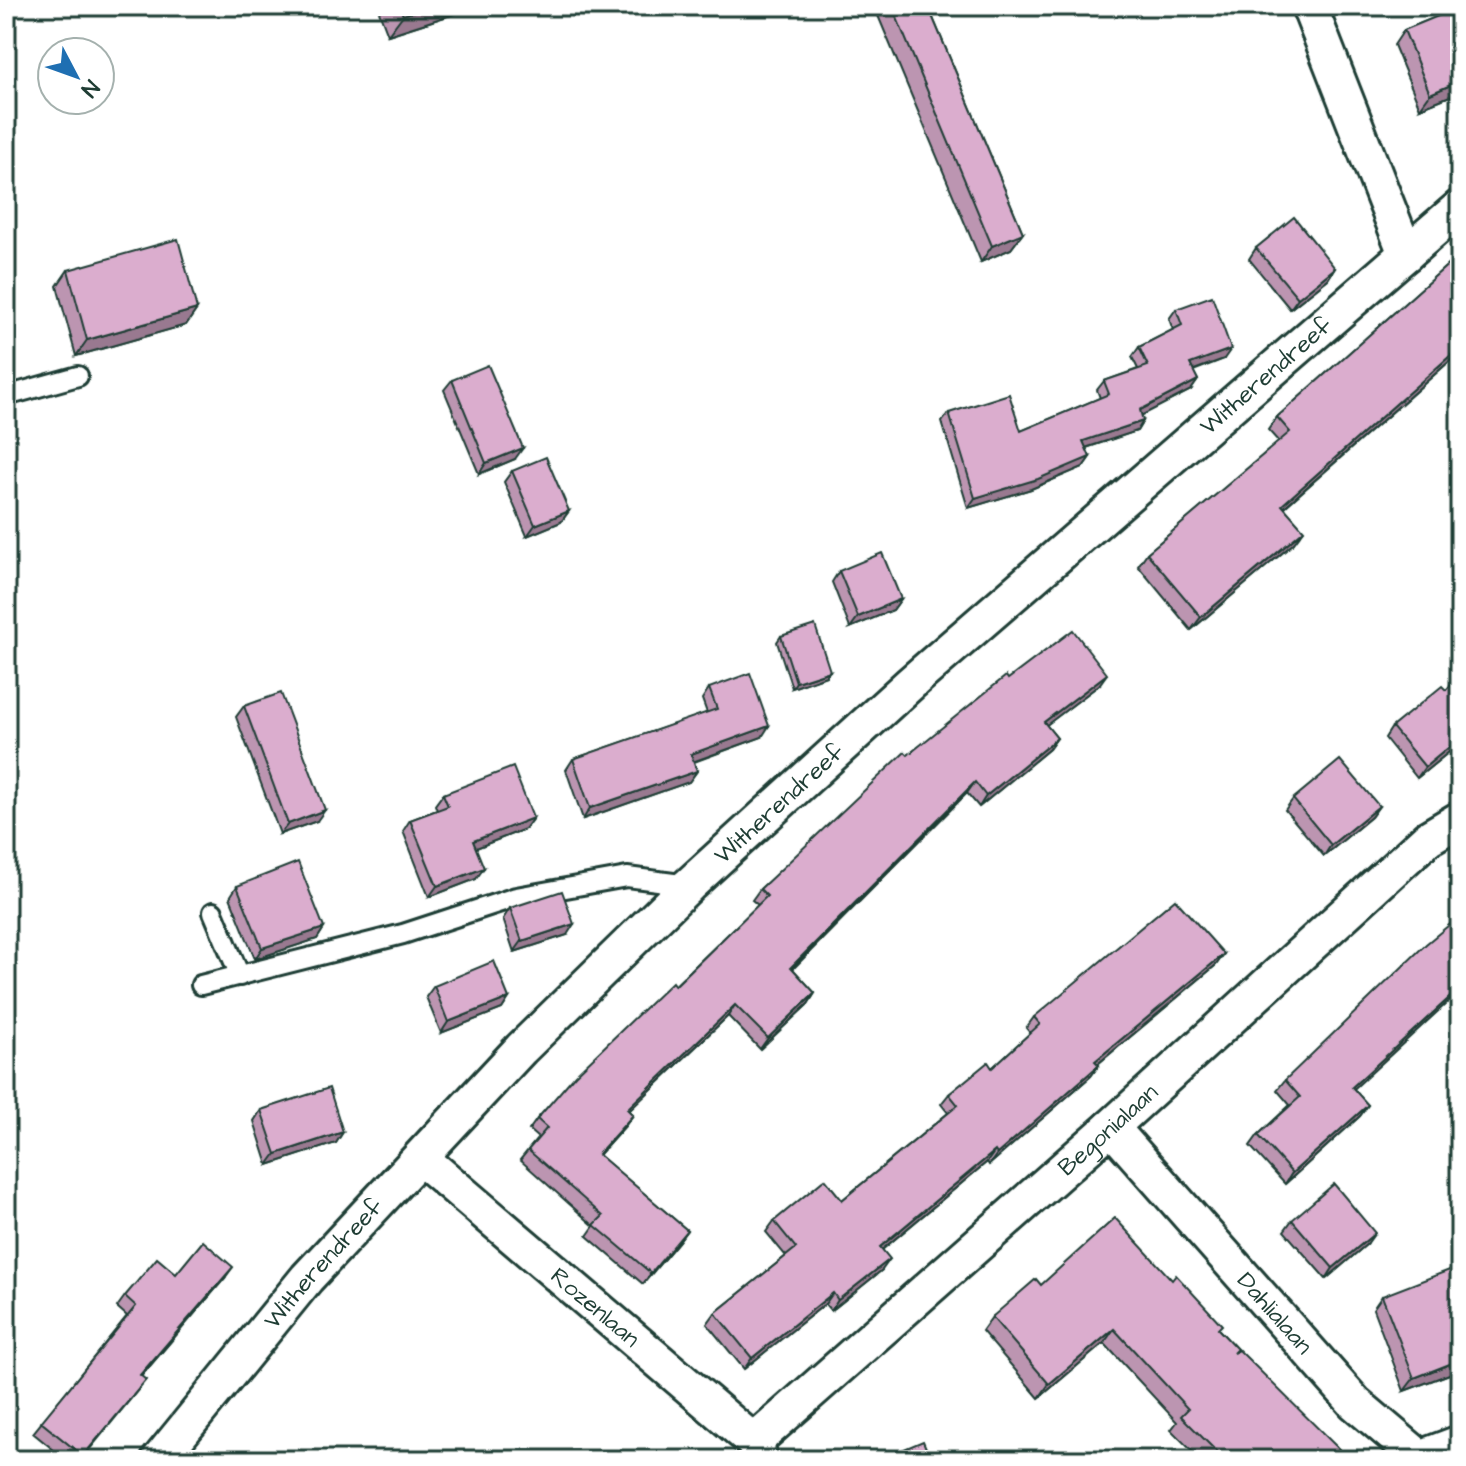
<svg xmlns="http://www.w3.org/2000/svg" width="1466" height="1466" font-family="'Architects Daughter',sans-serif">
<rect width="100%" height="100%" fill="#fff"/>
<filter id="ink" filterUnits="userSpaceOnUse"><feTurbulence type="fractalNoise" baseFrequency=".0125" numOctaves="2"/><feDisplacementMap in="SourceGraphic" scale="16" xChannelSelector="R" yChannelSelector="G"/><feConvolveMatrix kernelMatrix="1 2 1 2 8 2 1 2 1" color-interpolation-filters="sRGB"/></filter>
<g filter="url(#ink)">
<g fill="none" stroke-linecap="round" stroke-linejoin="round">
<defs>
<g id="lane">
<polyline points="6,396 78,376"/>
<polyline points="213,912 240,976"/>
<polyline points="201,985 403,934 516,897 627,877 689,885"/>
</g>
<g id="street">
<polyline points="1309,6 1406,254"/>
<path id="s1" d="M1111 1127 1355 1403 1420 1458 1460 1443"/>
<path id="s2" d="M422 1159 754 1442 761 1460"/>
<path id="s3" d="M754 1442 1111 1127 1428 838 1460 819"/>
<path id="s4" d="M159 1460 307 1278 521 1049 689 885 911 683 1460 207"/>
</g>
</defs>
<use href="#lane" stroke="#1f3d34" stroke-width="24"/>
<use href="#street" stroke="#1f3d34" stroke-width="40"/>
<use href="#lane" stroke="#fff" stroke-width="18"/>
<use href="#street" stroke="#fff" stroke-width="34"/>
</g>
<g fill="#bc95b1" stroke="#1f3d34" stroke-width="2">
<polygon points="377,6 479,6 388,35"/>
<polygon points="874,6 928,6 1023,233 1011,249 981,262"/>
<polygon points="1460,7 1460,92 1420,108 1394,45 1404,30"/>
<polygon points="1256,248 1335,268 1328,279 1290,309 1249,259"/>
<polygon points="1460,254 1460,352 1285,507 1294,543 1191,630 1138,566 1147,553 1279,442 1268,430 1277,417"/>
<polygon points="68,270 197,309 186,325 76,356 57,286"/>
<polygon points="1176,309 1224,359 1193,371 1198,380 1191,390 1141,415 1143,421 1137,431 1086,448 1090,457 1083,467 1031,489 968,508 942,422 949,413 1021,431 1100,398 1097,390 1104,381 1138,369 1132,357 1139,347 1173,330 1169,319"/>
<polygon points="452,380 515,459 479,474 444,390"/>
<polygon points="512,471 569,511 561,522 527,536 504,482"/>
<polygon points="839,571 901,599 893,610 850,628 832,582"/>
<polygon points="781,636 826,676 792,688 777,642"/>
<polygon points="1008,679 1099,685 1046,725 1057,738 1049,749 979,807 967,793 793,969 815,993 808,1004 760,1049 728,1016 629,1111 633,1115 625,1126 599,1155 687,1230 679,1241 643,1284 587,1236 594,1226 520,1160 538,1138 529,1130 537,1119 758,905 752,900 760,889 908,755"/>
<polygon points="709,688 762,737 694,762 697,771 689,782 583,819 566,770 573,759 707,713 702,699"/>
<polygon points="244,706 317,821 280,834 236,717"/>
<polygon points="1392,727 1460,743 1417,778 1385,738"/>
<polygon points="443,794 533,818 525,829 476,848 476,879 429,897 403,831 410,820 437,810 435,805"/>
<polygon points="1293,799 1379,806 1371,817 1324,856 1285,810"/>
<polygon points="237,886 324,928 317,939 255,959 230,897"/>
<polygon points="510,908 567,935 514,952 503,919"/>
<polygon points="1224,954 1216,965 1098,1064 1099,1065 1091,1076 989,1165 987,1162 882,1250 882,1270 831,1311 825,1304 744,1369 707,1324 715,1313 786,1256 766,1232 774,1221 842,1200 948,1113 941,1104 949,1094 992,1068 1030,1033 1026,1028 1034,1017"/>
<polygon points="434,986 509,998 502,1009 441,1033 426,997"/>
<polygon points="1285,1080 1354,1090 1368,1105 1360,1116 1285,1184 1250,1146 1258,1135 1290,1105 1277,1090"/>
<polygon points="261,1110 343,1132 336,1143 268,1165 254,1121"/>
<polygon points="1292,1220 1367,1244 1326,1279 1284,1231"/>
<polygon points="176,1274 225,1278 141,1376 138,1390 81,1460 66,1460 33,1433 127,1316 117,1307 125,1296"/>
<polygon points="1041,1285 1219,1330 1237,1349 1235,1352 1350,1460 1201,1460 1171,1430 1177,1422 1104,1343 1039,1398 982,1331 992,1317"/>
<polygon points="1382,1296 1460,1370 1404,1391 1373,1309"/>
</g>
<g fill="#997990" stroke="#1f3d34" stroke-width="2">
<polygon points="430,6 479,6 388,35 403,15"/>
<polygon points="1460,81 1460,92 1420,108 1430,94"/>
<polygon points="1023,233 1011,249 981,262 992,246"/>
<polygon points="1335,268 1328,279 1290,309 1298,298"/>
<polygon points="197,309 186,325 76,356 87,340"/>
<polygon points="1460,347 1460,352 1273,517 1282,505"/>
<polygon points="1231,349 1224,359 1183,374 1190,364"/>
<polygon points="1198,380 1191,390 1133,420 1140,410"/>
<polygon points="1143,421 1137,431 1076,451 1083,441"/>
<polygon points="523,448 515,459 479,474 486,463"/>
<polygon points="1090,457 1083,467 1031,489 968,508 975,498"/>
<polygon points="569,511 561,522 527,536 535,525"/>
<polygon points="1304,530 1294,543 1191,630 1201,617"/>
<polygon points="901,599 893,610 850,628 858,617"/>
<polygon points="830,671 826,676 792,688 796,682"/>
<polygon points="1107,674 1099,685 1036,733 1044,722"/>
<polygon points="769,726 762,737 684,765 691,754"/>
<polygon points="1057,738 1049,749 979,807 986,796"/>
<polygon points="1460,738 1460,743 1417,778 1425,767"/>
<polygon points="697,771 689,782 583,819 590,808"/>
<polygon points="975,782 967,793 783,978 791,967"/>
<polygon points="1379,806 1371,817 1324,856 1331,845"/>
<polygon points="325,810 317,821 280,834 288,824"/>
<polygon points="533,818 525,829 466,852 473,841"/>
<polygon points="484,868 476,879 429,897 437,886"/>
<polygon points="574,924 567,935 514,952 522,941"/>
<polygon points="324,928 317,939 255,959 262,948"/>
<polygon points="1224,954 1216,965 1088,1072 1095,1061"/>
<polygon points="1460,988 1460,991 1344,1098 1352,1087"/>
<polygon points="815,993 808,1004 760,1049 768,1038"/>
<polygon points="509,998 502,1009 441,1033 448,1022"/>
<polygon points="735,1005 728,1016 619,1120 627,1109"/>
<polygon points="1099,1065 1091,1076 989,1165 997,1154"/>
<polygon points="1368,1105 1360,1116 1285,1184 1292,1173"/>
<polygon points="633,1115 625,1126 590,1165 598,1154"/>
<polygon points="343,1132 336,1143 268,1165 276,1154"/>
<polygon points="995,1151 987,1162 872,1258 880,1247"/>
<polygon points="687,1230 679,1241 643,1284 651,1273"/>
<polygon points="1375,1233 1367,1244 1326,1279 1333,1268"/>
<polygon points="890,1259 882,1270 831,1311 838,1300"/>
<polygon points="233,1267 225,1278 133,1386 140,1375"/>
<polygon points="833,1293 825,1304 744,1369 752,1358"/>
<polygon points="1114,1329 1104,1343 1039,1398 1049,1384"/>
<polygon points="1460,1360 1460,1370 1404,1391 1414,1378"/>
</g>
<g fill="#dbadce" stroke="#1f3d34" stroke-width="2">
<polygon points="399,6 430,6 403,15"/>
<polygon points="892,6 928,6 1023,233 992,246"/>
<polygon points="1460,7 1460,81 1430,94 1404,30"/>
<polygon points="1294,217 1335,268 1298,298 1256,248"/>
<polygon points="178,239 197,309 87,340 68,270"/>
<polygon points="1460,254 1460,347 1282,505 1304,530 1201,617 1147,553 1290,432 1277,417"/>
<polygon points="1212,296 1231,349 1190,364 1198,380 1140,410 1143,421 1083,441 1090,457 1038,479 975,498 949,413 1009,394 1021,431 1109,394 1104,381 1148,366 1139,347 1182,325 1176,309"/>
<polygon points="488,365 523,448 486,463 452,380"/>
<polygon points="546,457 569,511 535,525 512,471"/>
<polygon points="882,553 901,599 858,617 839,571"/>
<polygon points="815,625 830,671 796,682 781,636"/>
<polygon points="1073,630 1107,674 1044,722 1057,738 986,796 975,782 791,967 815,993 768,1038 735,1005 627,1109 633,1115 598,1154 687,1230 651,1273 594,1225 603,1216 528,1150 547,1128 537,1119 575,1075 672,982 675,986 767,896 760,889 905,752 908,755 1006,676 1008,679"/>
<polygon points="750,673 769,726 691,754 697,771 590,808 573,759 717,709 709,688"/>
<polygon points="1460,675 1460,738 1425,767 1392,727 1442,686 1446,690"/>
<polygon points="281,693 325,810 288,824 244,706"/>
<polygon points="1340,760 1379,806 1331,845 1293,799"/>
<polygon points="513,767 533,818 473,841 484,868 437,886 410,820 448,806 443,794"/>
<polygon points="298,862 324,928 262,948 237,886"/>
<polygon points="562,891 574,924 522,941 510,908"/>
<polygon points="1175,899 1224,954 1095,1061 1099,1065 997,1154 995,1151 880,1247 890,1259 838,1300 833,1293 752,1358 715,1313 796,1248 774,1221 825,1179 842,1200 958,1105 949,1094 988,1062 992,1068 1040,1024 1034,1017"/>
<polygon points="1460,916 1460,988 1352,1087 1368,1105 1292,1173 1258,1135 1300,1097 1285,1080 1426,944"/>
<polygon points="494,961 509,998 448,1022 434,986"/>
<polygon points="329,1088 343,1132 276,1154 261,1110"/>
<polygon points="1334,1184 1375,1233 1333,1268 1292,1220"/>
<polygon points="1115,1218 1172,1280 1176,1275 1222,1325 1218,1329 1237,1349 1233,1353 1239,1350 1350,1460 1225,1460 1181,1416 1188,1409 1114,1329 1049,1384 992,1317 1036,1279 1041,1285"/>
<polygon points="203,1241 233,1267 140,1375 146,1380 83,1456 41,1422 136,1306 125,1296 157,1258 176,1274"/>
<polygon points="1460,1266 1460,1360 1414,1378 1382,1296"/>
<polygon points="923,1441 931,1460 878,1460"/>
<polygon points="988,1455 990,1460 977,1460"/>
</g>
</g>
<g text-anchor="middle" stroke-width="8" stroke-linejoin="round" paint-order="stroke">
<g font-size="24" fill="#1f3d34" stroke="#fff">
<text dy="8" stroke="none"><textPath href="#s4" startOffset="1552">Witherendreef</textPath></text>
<text dy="8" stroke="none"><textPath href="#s4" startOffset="904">Witherendreef</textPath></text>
<text dy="8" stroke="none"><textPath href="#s3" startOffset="472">Begonialaan</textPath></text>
<text dy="8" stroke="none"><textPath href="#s4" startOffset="256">Witherendreef</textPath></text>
<text dy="8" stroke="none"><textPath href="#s2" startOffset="228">Rozenlaan</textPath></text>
<text dy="8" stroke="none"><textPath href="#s1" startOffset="248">Dahlialaan</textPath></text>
</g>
</g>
<rect width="1466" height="1466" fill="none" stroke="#fff" stroke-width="32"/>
<rect x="16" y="16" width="1434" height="1434" fill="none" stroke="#1f3d34" stroke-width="3" filter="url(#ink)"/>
<g transform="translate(76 76) rotate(131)"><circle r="38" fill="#ffffff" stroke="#a5b1ae" stroke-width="2"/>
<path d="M0-6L14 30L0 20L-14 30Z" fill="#1f6fb2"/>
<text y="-12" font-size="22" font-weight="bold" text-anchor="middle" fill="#1f3d34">N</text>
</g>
</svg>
